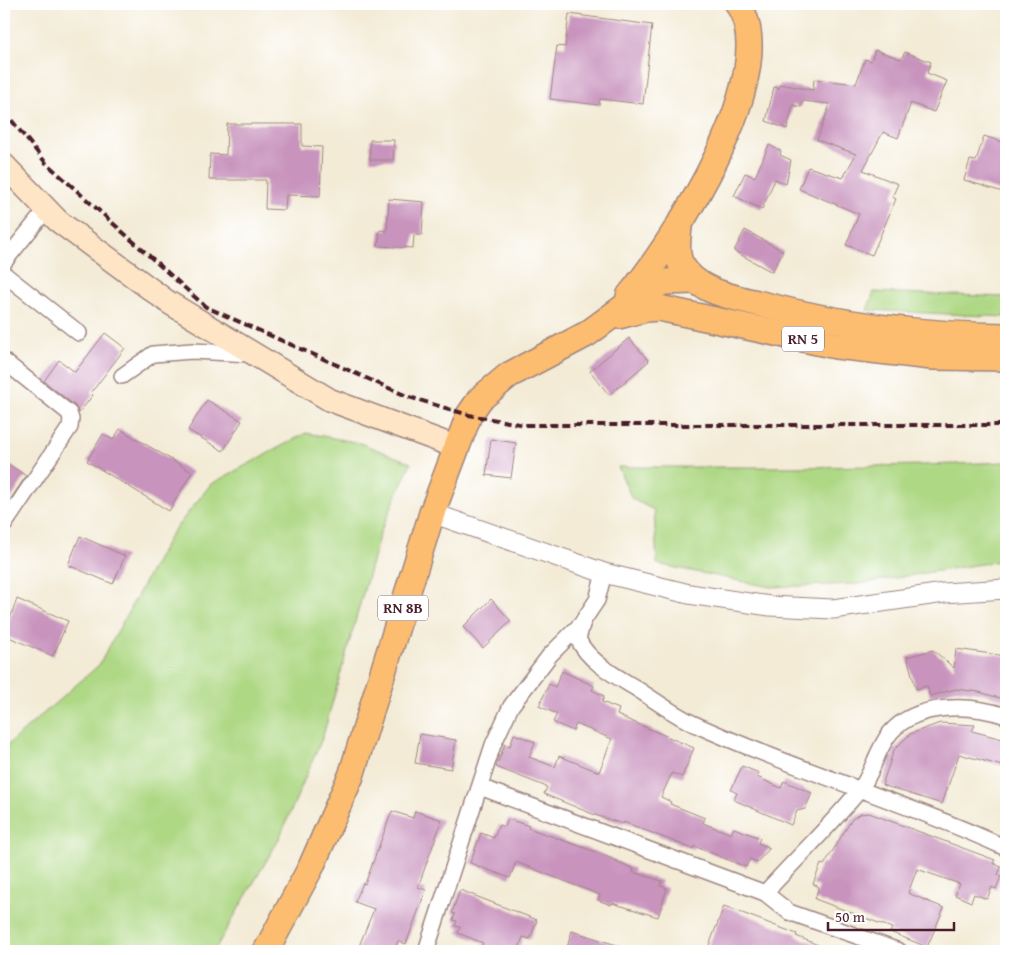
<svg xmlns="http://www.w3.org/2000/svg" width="1010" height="955" font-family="'Gentium Book Plus',serif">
<rect width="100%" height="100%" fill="#fff"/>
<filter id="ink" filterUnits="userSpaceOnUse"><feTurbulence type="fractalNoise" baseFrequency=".02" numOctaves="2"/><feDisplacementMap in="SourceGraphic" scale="10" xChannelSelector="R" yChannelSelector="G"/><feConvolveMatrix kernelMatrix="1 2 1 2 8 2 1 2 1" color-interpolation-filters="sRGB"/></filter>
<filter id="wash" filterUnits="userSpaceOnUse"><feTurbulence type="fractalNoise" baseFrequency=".0096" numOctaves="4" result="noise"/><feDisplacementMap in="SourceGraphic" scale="20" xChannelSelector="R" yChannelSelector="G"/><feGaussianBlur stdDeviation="1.12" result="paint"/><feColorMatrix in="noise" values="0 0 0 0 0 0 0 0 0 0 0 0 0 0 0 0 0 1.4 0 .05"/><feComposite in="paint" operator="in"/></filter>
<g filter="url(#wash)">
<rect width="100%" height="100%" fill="#f3ebd6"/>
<g fill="#aed884" stroke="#7c7c58">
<polygon points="874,292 1006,297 1006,317 867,310"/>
<polygon points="306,433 360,443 411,463 380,533 323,736 279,839 214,951 4,951 4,748 99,665 171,534 211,484"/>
<path d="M1006 462V560L858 584 770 587 657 564 654 510 632 499 618 467C748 467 877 468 1006 462Z"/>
</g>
<g id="blocks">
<g fill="#c893bd">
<polygon points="569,14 652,25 643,104 600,99 599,105 550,99 557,46 565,47"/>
<polygon points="875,50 901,59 905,52 931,62 927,73 947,81 934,112 911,103 898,138 883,132 863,170 898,184 892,197 896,199 872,255 846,245 859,214 799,189 808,167 843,178 856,154 817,140 830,104 803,101 801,107 793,105 787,129 766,121 774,87 779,88 780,84 813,90 814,79 856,84 865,59 871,61"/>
<polygon points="227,124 302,124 302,146 322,147 320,196 286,195 285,210 265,209 266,180 209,180 210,154 226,155"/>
<polygon points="984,136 1006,143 1006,193 964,180 970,160 976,161"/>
<polygon points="370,140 394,140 393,160 370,160"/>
<polygon points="769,145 781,151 780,155 791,160 786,184 775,179 762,209 734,196 745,173 755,177"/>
<polygon points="389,199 424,202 422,235 414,235 413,248 378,246 380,230 387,231"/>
<polygon points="745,230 783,251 772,272 734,251"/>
<polygon points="105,333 125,348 91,393 93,395 79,413 75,406 44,381 59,360 75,372"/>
<polygon points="629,338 649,361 609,395 590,371"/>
<polygon points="207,400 242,421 223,451 188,430"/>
<polygon points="120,429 192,472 169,511 87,461 103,434 113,440"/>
<polygon points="491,439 516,443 511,478 486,475"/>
<polygon points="4,461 26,476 4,509"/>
<polygon points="80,536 125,556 113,584 68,565"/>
<polygon points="17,599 68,621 53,656 4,635"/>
<polygon points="491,599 511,621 483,648 463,627"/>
<polygon points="956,649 1006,656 1006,700 979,692 956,689 930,696 927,686 916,689 907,657 933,650 954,668"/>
<polygon points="562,671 594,686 592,690 604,696 602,702 619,709 617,715 694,748 682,777 672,773 661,797 671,802 670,804 705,818 703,823 731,834 734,828 760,838 758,843 770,848 757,862 750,859 746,867 694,846 693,849 624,822 623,824 595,815 544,794 547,787 496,767 505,744 510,746 514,734 535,742 529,757 555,767 559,756 599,772 612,739 576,724 573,731 553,722 557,714 539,706 549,684 555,687"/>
<polygon points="940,723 975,725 972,731 1006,740 1006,767 959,754 942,804 882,785 894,750 910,734"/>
<polygon points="420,734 456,740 451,769 415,763"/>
<polygon points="742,766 759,773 757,777 781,788 784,781 812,793 805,809 797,811 791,825 734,800 737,793 731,790"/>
<polygon points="392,811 413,818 415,811 442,820 418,887 426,890 406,944 398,941 394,951 357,951 374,909 355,902 363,883 365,884"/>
<polygon points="869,813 995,860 993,863 1001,867 998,875 1001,876 996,889 992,887 987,899 974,894 971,902 955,895 960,884 917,869 908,893 944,908 927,947 890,932 892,928 815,899 819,887 813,884 821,864 824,865 852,819 860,814"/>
<polygon points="508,819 529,826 528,828 599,853 634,869 633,872 662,881 660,886 667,888 658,917 612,903 611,905 598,900 600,895 516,862 510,878 470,863 481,833 494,838 499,825 505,827"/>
<polygon points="460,890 537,920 530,939 523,937 518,951 489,951 481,949 483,943 458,933 460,927 455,926 457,921 453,920 455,914 452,913"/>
<polygon points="724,906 797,934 796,936 833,951 707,951"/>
<polygon points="572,931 626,948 626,951 566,951"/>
</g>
</g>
</g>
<g filter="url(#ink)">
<use href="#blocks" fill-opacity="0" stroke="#9e8580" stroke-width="1"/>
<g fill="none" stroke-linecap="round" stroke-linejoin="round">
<defs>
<g id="minor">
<polyline points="4,262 46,210"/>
<polyline points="4,274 79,333"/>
<polyline points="4,361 69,413 71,419 70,427 4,525"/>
<polyline points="122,376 153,354 192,351 251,354"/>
<path d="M604 573 597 600 583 621 578 639C588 661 614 675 634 687 653 699 672 713 692 723 795 770 904 801 1006 848"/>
<polyline points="480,787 765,893 789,912 899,951"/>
<path d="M765 893C796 859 829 827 858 792 873 775 876 749 891 732 918 702 971 704 1006 716"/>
<polyline points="426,951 493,745 511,706 550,655 583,622"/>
</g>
<polyline id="tertiary" points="432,513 604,573 689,594 770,606 833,609 944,593 1006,589"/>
<polyline id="secondary" points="4,165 58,221 168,302 330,400 456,447"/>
<g id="primary">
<path d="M679 227C678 239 675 253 681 264 696 292 733 297 761 304 841 325 923 335 1006 336"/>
<path d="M629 296C674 241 784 73 738 4"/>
<polyline points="619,316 646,309 659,308 836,346 932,357 1006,358"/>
<polyline points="266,951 311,867 351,776 432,513 469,415 480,399 509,375 587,334 647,290 664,282 695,281"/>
</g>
</defs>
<use href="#minor" stroke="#9e8580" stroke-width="18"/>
<use href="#tertiary" stroke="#9e8580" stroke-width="21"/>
<use href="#secondary" stroke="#9e8580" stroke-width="25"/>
<use href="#primary" stroke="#9e8580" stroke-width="28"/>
<use href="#minor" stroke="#fff" stroke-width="15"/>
<use href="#tertiary" stroke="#fff" stroke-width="19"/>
<use href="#secondary" stroke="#fee5c5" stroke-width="22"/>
<use href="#primary" stroke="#fcbd6f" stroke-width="25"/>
<polyline stroke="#4a1f2b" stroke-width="4" stroke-dasharray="8 4" stroke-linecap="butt" points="4,111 46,163 206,307 409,397 469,415 525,425 1006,425"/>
</g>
</g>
<g text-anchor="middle" stroke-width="4" stroke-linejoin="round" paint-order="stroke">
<g fill="#fff" stroke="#80626b" stroke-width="1">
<rect x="782" y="326.5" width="42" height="25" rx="4"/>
<rect x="378" y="595.5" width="50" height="25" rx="4"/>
</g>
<g font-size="15" font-weight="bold" fill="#4a1f2b">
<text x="803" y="344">RN 5</text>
<text x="403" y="613">RN 8B</text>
</g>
</g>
<rect width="1010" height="955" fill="none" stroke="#fff" stroke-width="20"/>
<path d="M828 922v8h126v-8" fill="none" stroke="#4a1f2b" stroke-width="2.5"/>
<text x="835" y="922" font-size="15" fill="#4a1f2b" stroke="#ffffff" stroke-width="4" paint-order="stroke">50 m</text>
</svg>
